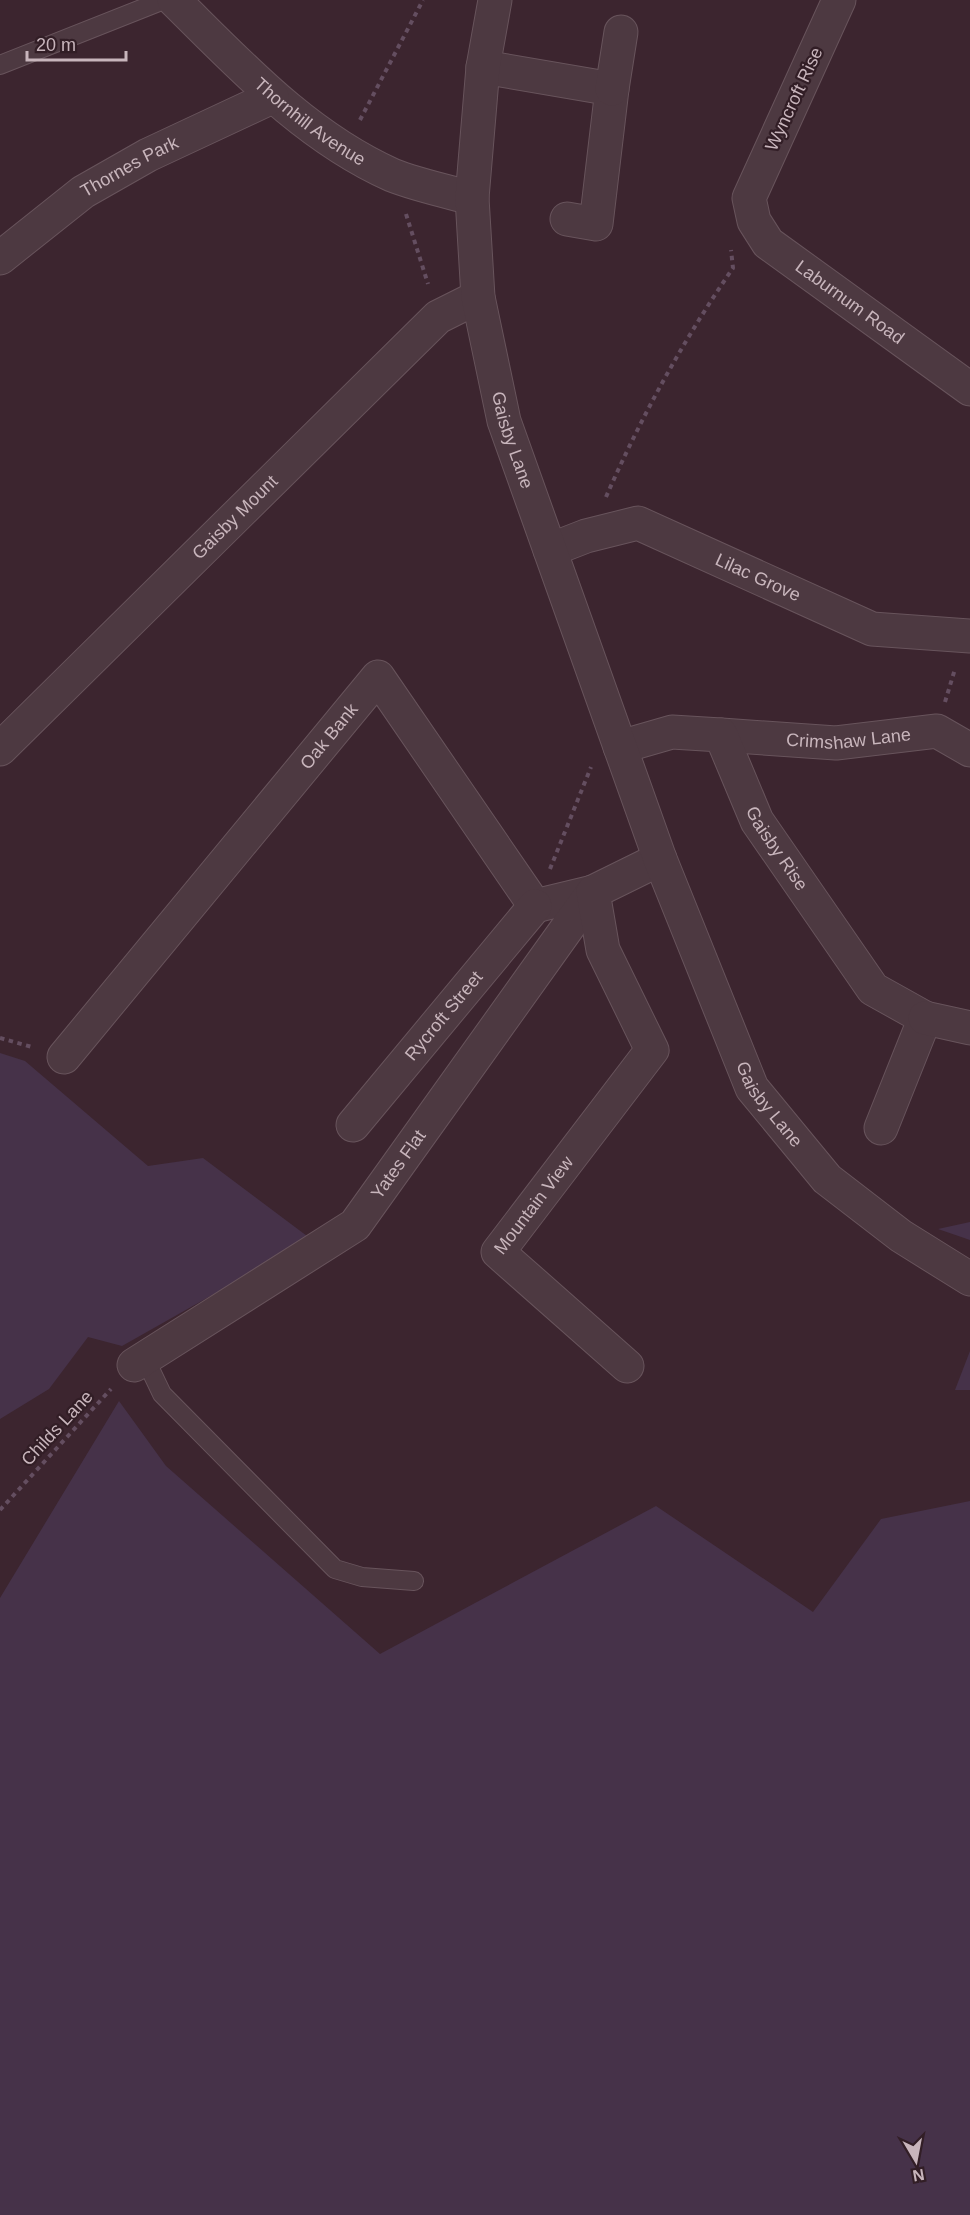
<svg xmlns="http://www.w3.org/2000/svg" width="970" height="2215" font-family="Arial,sans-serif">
<rect width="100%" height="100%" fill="#3c252f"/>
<g fill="#463249">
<polygon points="0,1053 25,1061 148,1166 203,1158 311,1239 122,1346 88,1337 49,1389 0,1419"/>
<polygon points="970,1222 970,1240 938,1229"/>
<polygon points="970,1351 970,1390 955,1390"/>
<polygon points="119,1401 166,1466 380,1654 656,1506 813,1612 881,1519 970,1501 970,2215 0,2215 0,1598"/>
</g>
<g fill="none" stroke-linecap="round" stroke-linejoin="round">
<defs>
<g id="service">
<polyline points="0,65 164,0"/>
<polyline points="149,1355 151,1371 162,1394 335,1569 362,1577 414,1581"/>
</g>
<g id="minor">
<path id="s1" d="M174 0C241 66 305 136 392 175 417 185 446 191 472 198"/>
<path id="s2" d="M839 0 749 198 754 221 768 243 970 389"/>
<polyline points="483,67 612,89 596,224 567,219"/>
<polyline points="612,89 621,32"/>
<path id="s3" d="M0 258 83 192 148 155 272 97"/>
<path id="s4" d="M550 550 586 536 638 523 872 629 970 636"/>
<path id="s5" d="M721 735 836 743 937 731 970 750"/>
<path id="s6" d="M620 747 672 732 721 735 757 821 873 989 925 1018 881 1128"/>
<path id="s7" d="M0 749 438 317 478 297"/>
<polyline points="925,1018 970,1028"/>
<path id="s8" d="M64 1057 378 677 535 906 593 892"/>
<path id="s9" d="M353 1125 535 906"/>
<path id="s10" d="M134 1365 355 1225 593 892"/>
<path id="s11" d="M627 1366 498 1252 652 1050 603 950 593 892 660 859"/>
</g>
<g id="tertiary">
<path id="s12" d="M495 0 483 67 472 198 478 297 504 421 660 859 752 1088 827 1179 901 1236 970 1279"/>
</g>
</defs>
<use href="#service" stroke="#68545c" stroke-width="20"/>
<use href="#minor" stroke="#68545c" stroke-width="35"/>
<use href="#tertiary" stroke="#68545c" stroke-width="35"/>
<g stroke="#644e60" stroke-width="4" stroke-dasharray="4.5 4.5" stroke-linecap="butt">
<polyline points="360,120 423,0"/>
<polyline points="406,214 428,284"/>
<path d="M606 497C641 417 684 339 733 268L731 250"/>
<polyline points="945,702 955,669"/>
<polyline points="550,869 591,767"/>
<polyline points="0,1038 32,1047"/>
<polyline points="0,1510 111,1389"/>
</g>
<use href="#service" stroke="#4d3941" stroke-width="18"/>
<use href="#minor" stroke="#4d3941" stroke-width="33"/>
<use href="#tertiary" stroke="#4d3941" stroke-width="33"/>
</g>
<g text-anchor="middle" stroke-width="4.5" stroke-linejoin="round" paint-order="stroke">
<g font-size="18" fill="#c8b5bc" stroke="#321e26">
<text transform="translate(794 99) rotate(-65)" y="6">Wyncroft Rise</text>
<text dy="6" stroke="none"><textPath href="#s1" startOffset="183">Thornhill Avenue</textPath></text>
<text dy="6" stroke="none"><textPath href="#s3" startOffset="159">Thornes Park</textPath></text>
<text dy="6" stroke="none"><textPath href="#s2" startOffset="368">Laburnum Road</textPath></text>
<text dy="6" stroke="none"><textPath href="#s12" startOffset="446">Gaisby Lane</textPath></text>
<text dy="6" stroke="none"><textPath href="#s7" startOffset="330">Gaisby Mount</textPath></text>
<text dy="6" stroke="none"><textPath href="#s4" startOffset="224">Lilac Grove</textPath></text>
<text dy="6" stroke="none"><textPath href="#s5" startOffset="128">Crimshaw Lane</textPath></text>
<text dy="6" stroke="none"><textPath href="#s8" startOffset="416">Oak Bank</textPath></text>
<text dy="6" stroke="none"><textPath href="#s6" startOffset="230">Gaisby Rise</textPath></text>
<text dy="6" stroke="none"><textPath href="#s9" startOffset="142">Rycroft Street</textPath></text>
<text dy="6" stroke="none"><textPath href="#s12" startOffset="1160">Gaisby Lane</textPath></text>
<text dy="6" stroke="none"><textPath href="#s10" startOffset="336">Yates Flat</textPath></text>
<text dy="6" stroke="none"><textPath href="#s11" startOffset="231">Mountain View</textPath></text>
<text transform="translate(57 1428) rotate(-47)" y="6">Childs Lane</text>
</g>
</g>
<g transform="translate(916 2161) rotate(170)" stroke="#321e26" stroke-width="4.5" paint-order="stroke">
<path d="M0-4.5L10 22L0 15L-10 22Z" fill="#c8b5bc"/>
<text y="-9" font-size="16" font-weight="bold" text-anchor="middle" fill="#c8b5bc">N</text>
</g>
<path d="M27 51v9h99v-9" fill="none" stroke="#c8b5bc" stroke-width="3"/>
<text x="36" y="51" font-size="18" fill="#c8b5bc" stroke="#321e26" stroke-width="4.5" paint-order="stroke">20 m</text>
</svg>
